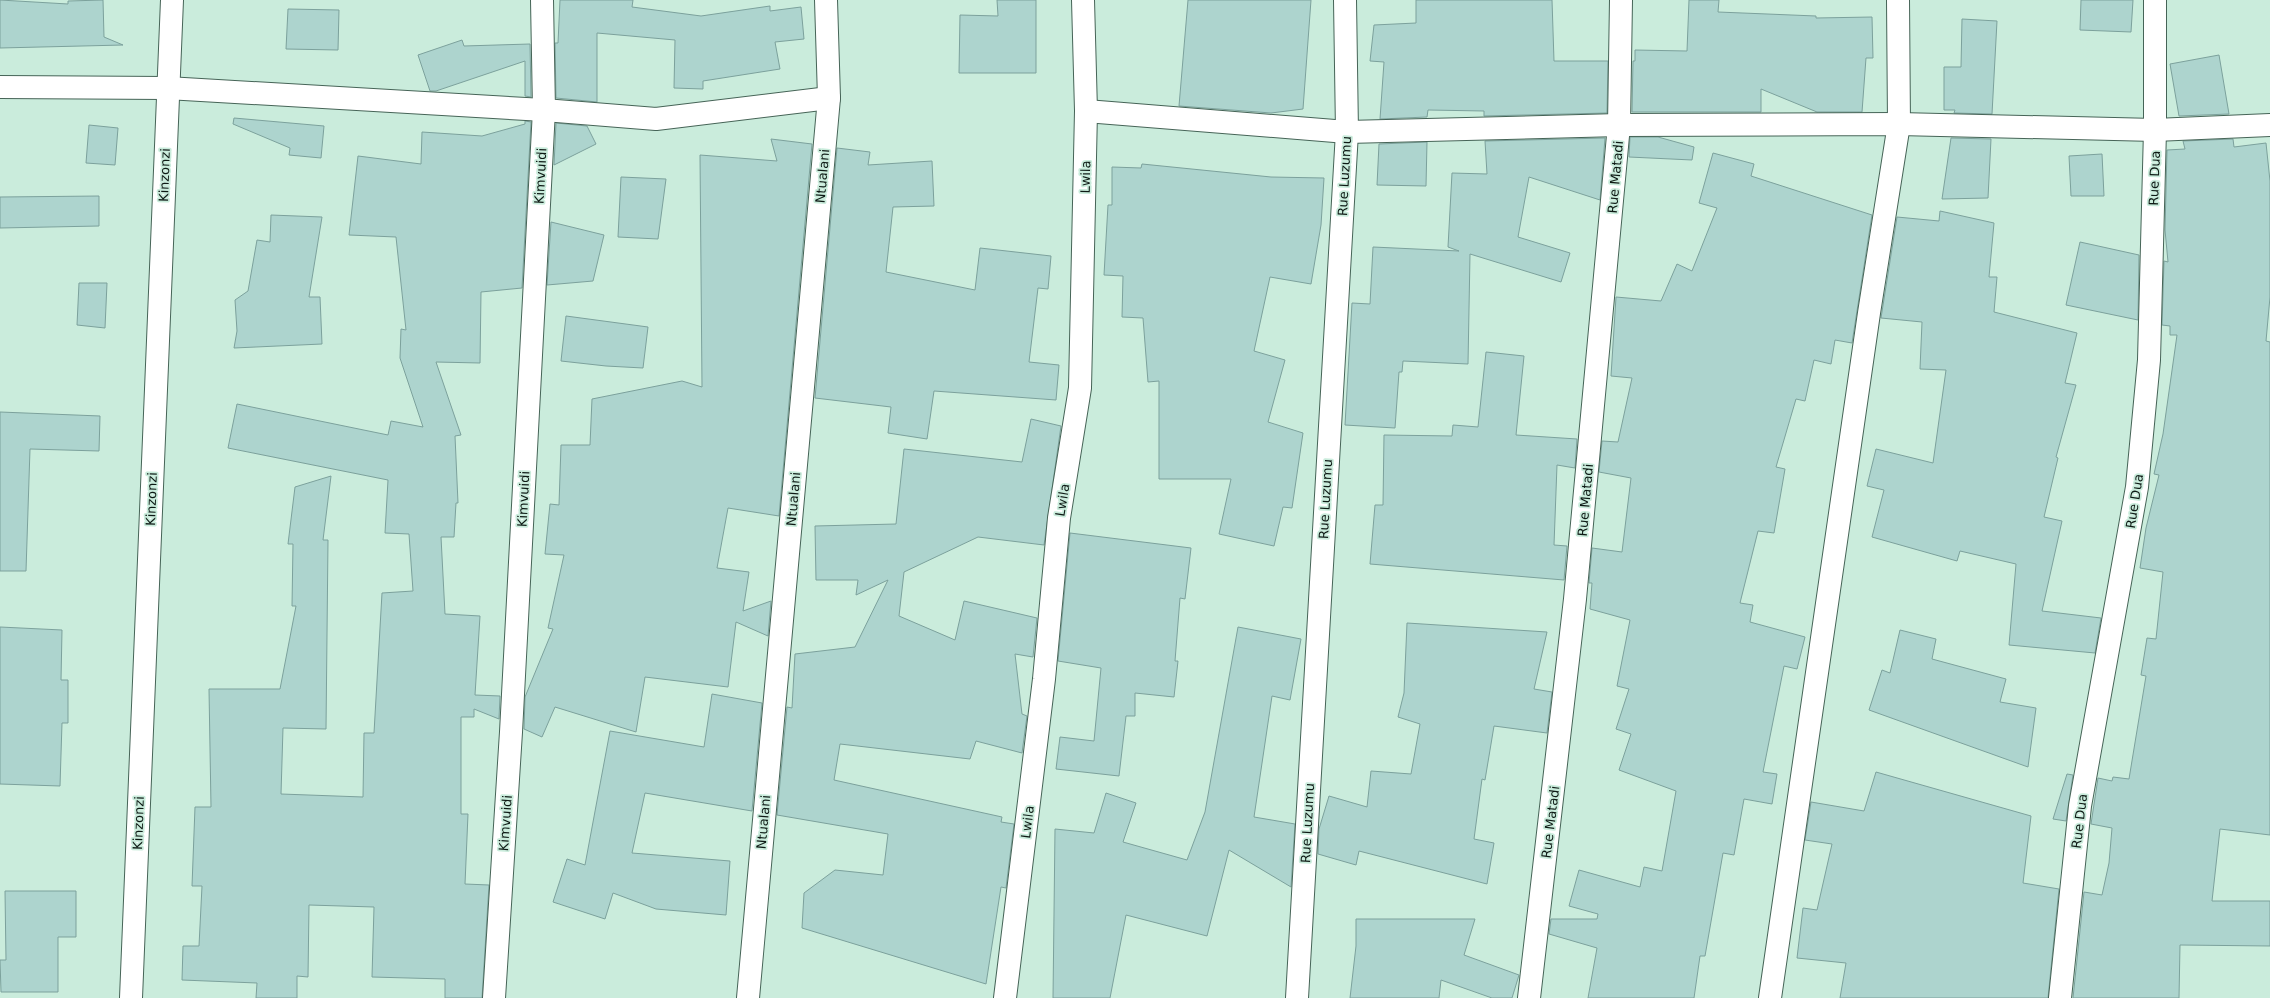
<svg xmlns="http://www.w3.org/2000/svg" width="2270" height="998" font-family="'DejaVu Sans',sans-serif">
<rect width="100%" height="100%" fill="#caecdc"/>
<g fill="#add4ce" stroke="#7ca19c">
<polygon points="0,0 68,4 68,1 103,0 104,37 123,45 0,48"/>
<polygon points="560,0 633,0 632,7 701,16 770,6 770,11 801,7 804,39 775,42 780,69 703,81 703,89 674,88 675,40 597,33 597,102 556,98 555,43 558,43"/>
<polygon points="997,0 1036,0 1036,73 959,73 960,15 998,16"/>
<polygon points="1188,0 1311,0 1303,109 1271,113 1179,106"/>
<polygon points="1416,0 1552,0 1554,61 1608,61 1607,113 1484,116 1484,111 1428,110 1427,117 1380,119 1384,62 1370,61 1374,25 1416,23"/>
<polygon points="1689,0 1719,0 1718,12 1816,16 1816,18 1872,17 1873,58 1866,58 1862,112 1817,112 1761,89 1761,112 1632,112 1633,61 1635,61 1635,50 1687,51"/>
<polygon points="2081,0 2133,0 2131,32 2080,30"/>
<polygon points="288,9 339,10 338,50 286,49"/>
<polygon points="1962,19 1997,21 1992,114 1954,113 1955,110 1944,110 1944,67 1961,67"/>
<polygon points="462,40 464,46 530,44 531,97 525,96 525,61 436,91 430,91 418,55"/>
<polygon points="2219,55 2229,114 2179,116 2170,64"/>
<polygon points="234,118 324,126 321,158 289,155 290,148 233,124"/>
<polygon points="525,121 531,122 522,288 481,292 480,363 436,362 461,435 455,436 458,503 456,503 454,537 441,537 445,614 480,616 475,695 500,696 499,719 474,709 474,717 461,717 461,814 468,814 465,884 489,885 482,998 445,998 445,979 372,977 374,907 309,905 308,977 297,976 297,998 256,998 257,983 182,980 183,946 199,946 202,886 192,886 195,807 211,807 209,689 280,689 296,606 292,606 293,544 288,544 295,487 331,476 323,540 328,540 326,729 283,728 281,794 363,797 364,733 374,733 382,593 413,591 409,534 385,533 388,480 228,448 237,404 388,435 391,421 423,427 400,358 401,329 406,330 396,237 349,235 358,156 421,164 422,132 482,136 525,124"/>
<polygon points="556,123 587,126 596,144 554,165"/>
<polygon points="89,125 118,128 115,165 86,163"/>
<polygon points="1630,137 1658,137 1694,147 1692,160 1629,157"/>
<polygon points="1605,138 1600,200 1529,177 1518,237 1570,253 1561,282 1470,254 1468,364 1403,361 1402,372 1399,372 1395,428 1345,425 1352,303 1370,304 1373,247 1459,251 1448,247 1452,173 1487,174 1485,141"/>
<polygon points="1951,138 1991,139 1988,198 1942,199"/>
<polygon points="771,139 812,144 779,516 728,508 717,568 749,572 743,611 771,601 768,636 736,622 728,687 645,677 636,732 555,707 542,737 524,729 525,697 553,629 548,628 564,555 545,554 550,504 559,505 561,445 590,445 592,399 682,381 702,387 700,155 777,161"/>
<polygon points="2233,139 2234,147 2266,143 2270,181 2270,297 2266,341 2270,342 2270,835 2220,829 2212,901 2270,901 2270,946 2180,945 2179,998 2073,998 2084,892 2102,895 2109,863 2112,828 2091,824 2098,778 2112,781 2113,777 2129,779 2146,676 2141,675 2147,638 2156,639 2163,572 2140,568 2146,528 2159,475 2154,474 2163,434 2177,335 2170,335 2170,326 2162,325 2164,261 2168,262 2165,230 2167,150 2185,149 2183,141"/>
<polygon points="1427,142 1426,186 1377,185 1379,144"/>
<polygon points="837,148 870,152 868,165 932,161 934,206 893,207 886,272 975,290 980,248 1051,256 1048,289 1038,288 1029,362 1059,365 1056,400 934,391 927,439 888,433 891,407 815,398"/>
<polygon points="1713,153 1754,164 1751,176 1872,215 1852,343 1835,340 1831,364 1814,360 1805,401 1796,399 1776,467 1785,469 1774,533 1758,531 1740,603 1753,605 1750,622 1805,637 1797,669 1784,666 1763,772 1777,774 1772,804 1744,799 1734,855 1723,853 1705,956 1700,956 1694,998 1588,998 1597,948 1549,934 1551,919 1597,919 1598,914 1569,906 1579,870 1640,887 1644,867 1662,871 1676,791 1619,770 1631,734 1616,729 1629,689 1617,686 1630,620 1590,609 1592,583 1589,583 1592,548 1622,552 1631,478 1599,472 1602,441 1618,442 1632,378 1611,376 1616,297 1661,301 1677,264 1692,271 1717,208 1699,203"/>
<polygon points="2102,154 2104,196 2071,196 2069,156"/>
<polygon points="1142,164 1271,177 1324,178 1321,225 1311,284 1270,277 1254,351 1285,360 1268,422 1303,433 1292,508 1283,507 1274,546 1219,534 1231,479 1159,479 1159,381 1148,382 1143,318 1122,317 1123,276 1104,275 1108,205 1112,205 1112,167 1141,168"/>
<polygon points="621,177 666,179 658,239 618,237"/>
<polygon points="99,196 99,226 0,228 0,197"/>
<polygon points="1940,211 1994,223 1989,277 1997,277 1994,312 2077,333 2065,383 2076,385 2056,457 2058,458 2044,517 2062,521 2042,611 2101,618 2095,653 2009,645 2016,564 1960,551 1957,561 1872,537 1884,490 1867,486 1876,449 1933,463 1946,370 1920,369 1922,322 1881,318 1897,217 1939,221"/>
<polygon points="271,215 322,217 309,297 320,297 322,344 234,348 237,331 235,300 248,291 257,240 270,242"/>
<polygon points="551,222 604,235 593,281 547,285"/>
<polygon points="2080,242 2139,255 2138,320 2066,305"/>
<polygon points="79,283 107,283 105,328 77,325"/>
<polygon points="566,316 648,327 643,368 606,366 561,361"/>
<polygon points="1486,352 1524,356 1516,435 1577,439 1575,468 1557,465 1554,545 1567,546 1564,580 1370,564 1375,505 1383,505 1384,435 1452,436 1453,425 1478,427"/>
<polygon points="0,412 100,416 99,451 30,449 26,571 0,571"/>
<polygon points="1031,419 1061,426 1044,545 978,537 904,572 899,616 955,640 964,601 1037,618 1033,657 1015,654 1022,714 1027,716 1022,753 976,741 970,759 840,744 834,780 1002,817 1001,822 1014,824 1006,888 1001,887 986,984 802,928 804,893 835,870 883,875 888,834 777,815 787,707 792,708 795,654 855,647 888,580 856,595 858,580 816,580 815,526 896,524 904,449 1022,462"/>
<polygon points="1070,533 1191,548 1185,599 1180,598 1175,661 1178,661 1174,697 1135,693 1135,716 1126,716 1119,776 1056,769 1060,737 1094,741 1101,668 1058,661"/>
<polygon points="1407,623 1547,632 1534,689 1552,692 1547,733 1494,726 1485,780 1482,779 1474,839 1494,843 1487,884 1359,851 1356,865 1318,854 1319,829 1329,796 1367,807 1371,771 1411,774 1420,724 1398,717 1404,693"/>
<polygon points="0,627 62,630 61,680 68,680 68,723 62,723 60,786 0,784"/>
<polygon points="1238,627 1301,639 1290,700 1272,696 1254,817 1295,824 1291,887 1229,850 1207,936 1126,915 1110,998 1053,998 1055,829 1094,833 1106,793 1136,803 1123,842 1187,860 1205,812"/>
<polygon points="1900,630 1936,639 1932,659 2006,679 2000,702 2036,708 2028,767 1869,710 1882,670 1890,673"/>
<polygon points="712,694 762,703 752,811 645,793 632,853 730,861 726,915 656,909 613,893 605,919 553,902 567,859 585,865 610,731 704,747"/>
<polygon points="1876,772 2031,816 2023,883 2059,889 2048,998 1840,998 1846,963 1797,958 1803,908 1817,910 1832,844 1805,840 1811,802 1864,811"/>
<polygon points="2067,774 2073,775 2066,821 2053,819"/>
<polygon points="5,891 76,891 76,937 58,937 58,992 1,992 0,960 6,960"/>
<polygon points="1356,919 1475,919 1464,955 1519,975 1512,998 1492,998 1441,980 1439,998 1350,998 1356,946"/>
</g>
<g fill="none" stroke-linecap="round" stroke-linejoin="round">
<defs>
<g id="street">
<polyline points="0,87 167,88 544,110 656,119 829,98"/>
<polyline points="1086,111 1347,132 1619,125 1899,124 2155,130 2270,125"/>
<polyline points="131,998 172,0"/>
<polyline points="494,998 511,732 544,110 542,0"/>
<polyline points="748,998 829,98 826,0"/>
<polyline points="1005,998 1044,679 1059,518 1080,388 1086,111 1083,0"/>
<polyline points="1297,998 1347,132 1345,0"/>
<polyline points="1529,998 1575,599 1619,125 1621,0"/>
<polyline points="1770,998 1869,313 1899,124 1898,0"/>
<polyline points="2060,998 2080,806 2137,487 2149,360 2155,130 2155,0"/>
</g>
</defs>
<use href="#street" stroke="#466457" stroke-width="24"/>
<use href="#street" stroke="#fff" stroke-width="22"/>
</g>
<g text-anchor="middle" stroke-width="3.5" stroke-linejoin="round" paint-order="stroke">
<g font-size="13" fill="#0e1a15" stroke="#caecdc">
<text transform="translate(164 175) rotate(-88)" y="5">Kinzonzi</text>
<text transform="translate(540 176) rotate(-87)" y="5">Kimvuidi</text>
<text transform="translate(822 176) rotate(-85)" y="5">Ntualani</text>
<text transform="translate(1344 176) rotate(-87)" y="5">Rue Luzumu</text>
<text transform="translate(1085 177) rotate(-89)" y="5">Lwila</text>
<text transform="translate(1615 177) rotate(-85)" y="5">Rue Matadi</text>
<text transform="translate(2154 178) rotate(-88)" y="5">Rue Dua</text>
<text transform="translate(151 499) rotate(-88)" y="5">Kinzonzi</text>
<text transform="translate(523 499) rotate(-87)" y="5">Kimvuidi</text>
<text transform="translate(793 499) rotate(-85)" y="5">Ntualani</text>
<text transform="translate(1325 499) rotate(-87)" y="5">Rue Luzumu</text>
<text transform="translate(1062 500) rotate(-81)" y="5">Lwila</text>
<text transform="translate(1585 500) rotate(-85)" y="5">Rue Matadi</text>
<text transform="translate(2134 501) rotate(-81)" y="5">Rue Dua</text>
<text transform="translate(2079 821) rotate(-83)" y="5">Rue Dua</text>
<text transform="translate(763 822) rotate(-85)" y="5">Ntualani</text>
<text transform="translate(1027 822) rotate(-83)" y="5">Lwila</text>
<text transform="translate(1550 822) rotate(-83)" y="5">Rue Matadi</text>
<text transform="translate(138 823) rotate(-88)" y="5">Kinzonzi</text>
<text transform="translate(505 823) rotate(-86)" y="5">Kimvuidi</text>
<text transform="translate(1307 823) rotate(-87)" y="5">Rue Luzumu</text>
</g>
</g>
</svg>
